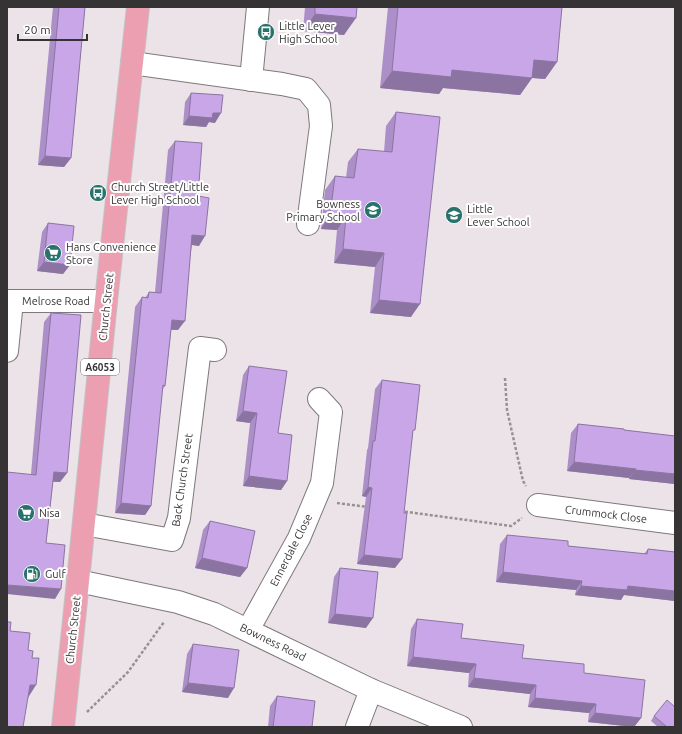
<svg xmlns="http://www.w3.org/2000/svg" width="682" height="734" font-family="Ubuntu,sans-serif">
	<rect width="100%" height="100%" fill="#ebe3e8"/>
	<g fill="none" stroke-linecap="round" stroke-linejoin="round">
		<defs>
			<g id="minor">
				<polyline points="132,63 282,84 306,89 319,105 321,126 308,224"/>
				<polyline points="251,80 258,7"/>
				<polyline points="7,301 106,301"/>
				<polyline points="7,351 12,301"/>
				<polyline points="538,505 675,523"/>
				<polyline points="84,524 172,540 179,518 200,348 215,350"/>
				<polyline points="78,581 178,602 214,614 371,690 461,727"/>
				<polyline points="248,630 299,538 322,483 331,412 319,399"/>
				<polyline points="357,727 371,690"/>
			</g>
			<polyline id="major" points="63,727 78,581 106,301 138,7"/>
		</defs>
		<!-- minor casing -->
		<use href="#minor" stroke="#7e787c" stroke-width="24"/>
		<!-- major casing -->
		<use href="#major" stroke="#c3c2c2" stroke-width="24"/>
		<!-- path -->
		<g stroke="#969194" stroke-width="2.5" stroke-dasharray="3 2" stroke-linecap="butt">
			<polyline points="505,378 507,410 523,481 526,486"/>
			<polyline points="337,503 368,507"/>
			<polyline points="400,511 511,526 522,518"/>
			<polyline points="87,712 128,672 164,622"/>
		</g>
		<!-- minor -->
		<use href="#minor" stroke="#fff" stroke-width="22"/>
		<!-- major -->
		<use href="#major" stroke="#eb9fb1" stroke-width="22"/>
	</g>
	<!-- wall -->
	<g fill="#ac8fc8">
		<polygon points="53,7 85,7 71,158 64,167 38,165"/>
		<polygon points="305,7 357,7 344,35 303,31"/>
		<polygon points="388,7 562,7 557,62 545,79 532,78 520,95 443,88 439,94 380,88"/>
		<polygon points="191,93 215,123 209,122 206,127 183,125 185,102"/>
		<polygon points="396,112 411,317 370,313 375,267 334,263 337,230 321,229 325,190 335,176 346,178 348,162 358,149 384,152 386,126"/>
		<polygon points="175,141 198,196 199,246 192,245 178,330 171,330 165,386 162,390 151,506 145,515 115,513 135,307 142,297 145,298 149,292 155,292 168,150"/>
		<polygon points="48,223 70,265 63,274 37,271 42,232"/>
		<polygon points="51,313 67,473 60,482 53,482 46,543 55,599 31,474 44,322"/>
		<polygon points="249,366 278,433 287,481 281,490 243,486 250,423 236,421 243,375"/>
		<polygon points="382,380 413,433 395,568 357,564 366,497 362,496 367,450 368,448 375,389"/>
		<polygon points="578,424 624,430 675,436 675,484 629,479 629,478 567,471 571,433"/>
		<polygon points="210,521 247,568 240,577 195,568 203,530"/>
		<polygon points="507,535 568,546 644,554 648,549 675,552 675,601 624,595 621,600 575,595 576,590 496,582 500,544"/>
		<polygon points="340,568 366,628 328,623 334,577"/>
		<polygon points="417,619 461,638 522,658 584,673 641,718 634,727 588,722 589,713 528,707 530,694 468,687 469,673 407,666 411,629"/>
		<polygon points="193,644 228,698 182,692 187,654"/>
		<polygon points="277,696 312,727 268,727 270,706"/>
		<polygon points="654,716 675,727 658,727 651,721"/>
	</g>
	<!-- shaded-wall -->
	<g fill="#8c74a2">
		<polygon points="315,14 356,18 344,35 303,31"/>
		<polygon points="534,60 557,62 545,79 522,77"/>
		<polygon points="452,70 532,78 520,95 443,88 439,94 380,88 392,71"/>
		<polygon points="213,113 221,113 215,123 209,122 206,127 183,125 189,116"/>
		<polygon points="45,156 71,158 64,167 38,165"/>
		<polygon points="330,215 346,217 337,230 321,229"/>
		<polygon points="192,235 205,236 199,246 186,244"/>
		<polygon points="343,249 384,253 375,267 334,263"/>
		<polygon points="44,262 70,265 63,274 37,271"/>
		<polygon points="379,300 420,304 411,317 370,313"/>
		<polygon points="172,320 185,321 178,330 165,329"/>
		<polygon points="243,411 257,413 250,423 236,421"/>
		<polygon points="574,462 636,469 629,478 567,471"/>
		<polygon points="635,470 675,474 675,484 629,479"/>
		<polygon points="54,472 67,473 60,482 48,481"/>
		<polygon points="249,476 287,481 281,490 243,486"/>
		<polygon points="368,487 372,488 366,497 362,496"/>
		<polygon points="121,503 151,506 145,515 115,513"/>
		<polygon points="364,555 402,559 395,568 357,564"/>
		<polygon points="202,558 247,568 240,577 195,568"/>
		<polygon points="503,572 582,581 576,590 496,582"/>
		<polygon points="7,585 61,589 55,599 7,594"/>
		<polygon points="581,586 628,586 675,591 675,601 624,595 621,600 575,595"/>
		<polygon points="335,614 373,618 366,628 328,623"/>
		<polygon points="413,657 476,664 469,673 407,666"/>
		<polygon points="474,678 536,685 530,694 468,687"/>
		<polygon points="188,683 234,688 228,698 182,692"/>
		<polygon points="30,685 36,685 26,701"/>
		<polygon points="535,698 596,704 589,713 528,707"/>
		<polygon points="595,713 641,718 634,727 588,722"/>
	</g>
	<!-- building -->
	<g fill="#c8a6e8" stroke="#8c74a2">
		<polygon points="59,7 85,7 71,158 45,156"/>
		<polygon points="315,7 357,7 356,18 315,14"/>
		<polygon points="398,7 562,7 557,62 534,60 532,78 452,70 451,77 392,71"/>
		<polygon points="191,93 223,95 221,113 213,113 212,118 189,116"/>
		<polygon points="396,112 440,117 420,304 379,300 384,253 343,249 346,217 330,215 335,176 354,178 358,149 392,152"/>
		<polygon points="175,141 202,143 198,196 209,198 205,236 192,235 185,321 172,320 165,386 163,385 151,506 121,503 142,297 148,298 149,292 161,293"/>
		<polygon points="48,223 74,226 70,265 44,262"/>
		<polygon points="51,313 81,315 67,473 54,472 46,543 65,545 61,589 7,585 7,472 36,475"/>
		<polygon points="249,366 287,371 278,433 292,435 287,481 249,476 257,413 243,411"/>
		<polygon points="382,380 420,385 415,430 413,430 404,513 407,513 402,559 364,555 372,488 368,487 373,441 375,441"/>
		<polygon points="578,424 624,429 624,430 675,436 675,474 635,470 636,469 574,462"/>
		<polygon points="210,521 255,531 247,568 202,558"/>
		<polygon points="507,535 568,541 568,546 647,554 648,549 675,552 675,591 628,586 627,590 581,586 582,581 503,572"/>
		<polygon points="340,568 378,572 373,618 335,614"/>
		<polygon points="417,619 463,624 461,638 524,645 522,658 584,664 584,673 645,680 641,718 595,713 596,704 535,698 536,685 474,678 476,664 413,657"/>
		<polygon points="7,622 11,622 10,631 30,633 28,650 33,651 32,658 39,658 36,685 30,685 23,727 7,727"/>
		<polygon points="193,644 239,650 234,688 188,683"/>
		<polygon points="277,696 315,701 312,727 273,727"/>
		<polygon points="667,700 675,707 675,727 667,727 654,716"/>
	</g>
	<!-- icons -->
	<defs>
		<symbol id="bus-disc" viewBox="-11 -11 22 22"><circle r="9.5" fill="#29726b" stroke="#fff"/><path d="M-5-6H5V4H4V6H2V4H-2V6H-4V4H-5ZM-3.5-4V0h7V-4ZM-3.5 1.2v1.5H-2V1.2ZM2 1.2v1.5H3.5V1.2Z" fill="#fff"/></symbol>
		<symbol id="school-disc" viewBox="-11 -11 22 22"><circle r="9.5" fill="#29726b" stroke="#fff"/><path d="M0-5L7-2L0 1L-7-2ZM-4 1L0 2.5L4 1V4Q0 6-4 4Z" fill="#fff"/></symbol>
		<symbol id="supermarket-disc" viewBox="-11 -11 22 22"><circle r="9.5" fill="#29726b" stroke="#fff"/><path d="M-6-5.5h2.5l.6 2H6L4.5 2H-2.5L-4.4-4H-6ZM-1.5 3.2a1.3 1.3 0 1 0 .1 0ZM3 3.2a1.3 1.3 0 1 0 .1 0Z" fill="#fff"/></symbol>
		<symbol id="fuel-disc" viewBox="-11 -11 22 22"><circle r="9.5" fill="#29726b" stroke="#fff"/><path d="M-5.5-6h7V0h2V4h1.3V-2.5L3-4.5l.8-.8L6-3V5H2.5V1h-1V6h-7ZM-4.2-4.7v3.2H.2V-4.7Z" fill="#fff"/></symbol>
	</defs>
	<g fill-rule="evenodd">
		<use href="#bus-disc" x="256" y="22" width="20" height="20"/>
		<use href="#bus-disc" x="88" y="183" width="20" height="20"/>
		<use href="#school-disc" x="363" y="200" width="20" height="20"/>
		<use href="#school-disc" x="444" y="205" width="20" height="20"/>
		<use href="#supermarket-disc" x="43" y="243" width="20" height="20"/>
		<use href="#supermarket-disc" x="16" y="503" width="20" height="20"/>
		<use href="#fuel-disc" x="22" y="564" width="20" height="20"/>
	</g>
	<g text-anchor="middle" dominant-baseline="central" stroke-width="4" stroke-linejoin="round" paint-order="stroke">
		<!-- shield labels -->
		<rect fill="#fff" stroke="#727072" stroke-width="1" x="81" y="359" width="38" height="16" rx="3"/>
		<g font-size="10" font-weight="bold" fill="#363335">
			<text x="100" y="367">A6053</text>
		</g>
		<!-- poi labels -->
		<g font-size="11" fill="#363335" stroke="#fff" text-anchor="start">
			<text x="279" y="26">Little Lever<tspan x="279" dy="13">High School</tspan></text>
			<text x="111" y="187">Church Street/Little<tspan x="111" dy="13">Lever High School</tspan></text>
			<text x="360" y="204" text-anchor="end">Bowness<tspan x="360" dy="13">Primary School</tspan></text>
			<text x="467" y="209">Little<tspan x="467" dy="13">Lever School</tspan></text>
			<text x="66" y="247">Hans Convenience<tspan x="66" dy="13">Store</tspan></text>
			<text x="39" y="513">Nisa</text>
			<text x="45" y="574">Gulf</text>
		</g>
		<!-- street labels -->
		<g font-size="11" fill="#363335" stroke="#fff">
			<text x="56" y="301">Melrose Road</text>
			<text transform="translate(106 307) rotate(-84)">Church Street</text>
			<text transform="translate(182 480) rotate(-82)">Back Church Street</text>
			<text transform="translate(606 514) rotate(7)">Crummock Close</text>
			<text transform="translate(291 550) rotate(-63)">Ennerdale Close</text>
			<text transform="translate(73 630) rotate(-84)">Church Street</text>
			<text transform="translate(273 642) rotate(26)">Bowness Road</text>
		</g>
	</g>
	<!-- border -->
	<rect width="682" height="734" fill="none" stroke="#363335" stroke-width="16"/>
	<!-- scale -->
	<path d="M18 34v6h69v-6" fill="none" stroke="#363335" stroke-width="2"/>
	<text x="24" y="34" font-size="12" fill="#363335" stroke="#ffffff" stroke-width="3" paint-order="stroke">20 m</text>
</svg>
